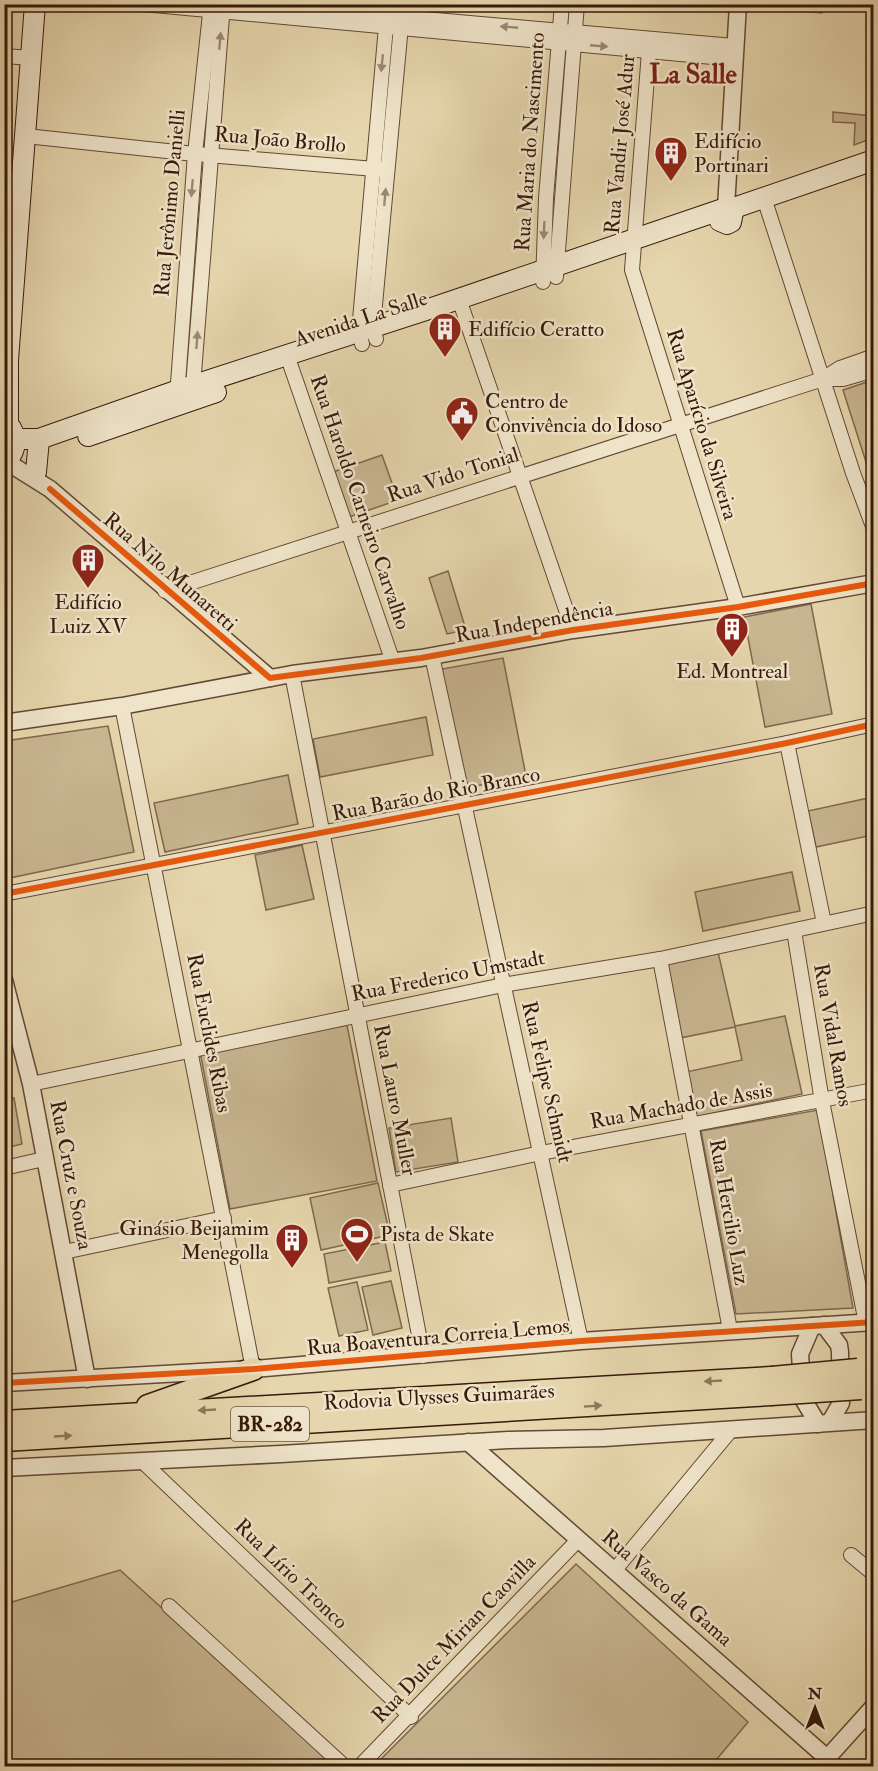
<svg xmlns="http://www.w3.org/2000/svg" width="878" height="1771" font-family="'IM FELL Double Pica',serif">
	<rect width="100%" height="100%" fill="#e6d6ad"/>
	<filter id="stains"><feTurbulence type="fractalNoise" baseFrequency=".00333" numOctaves="4"/><feColorMatrix values="0 0 0 0 .2 0 0 0 0 .09 0 0 0 0 .02 0 0 0 .5 -.17"/></filter>
	<radialGradient id="worn" r=".72"><stop offset=".6" stop-color="#630" stop-opacity="0"/><stop offset="1" stop-color="#630" stop-opacity=".3"/></radialGradient>
	<!-- green -->
	<g fill="#c8b691" stroke="#80684e" stroke-width="1.5">
		<polygon points="761,5 761,4 823,5 822,13 761,7"/>
		<polygon points="833,112 873,116 873,138 854,145 855,123 833,122"/>
		<polygon points="873,380 874,380 873,484 843,390"/>
		<polygon points="382,455 398,500 349,517 333,472"/>
		<polygon points="448,571 466,630 447,634 429,578"/>
		<polygon points="811,604 832,714 765,727 744,617"/>
		<polygon points="503,658 526,776 465,788 442,669"/>
		<polygon points="426,717 433,755 320,777 313,739"/>
		<polygon points="108,726 134,852 5,879 5,741"/>
		<polygon points="288,775 298,824 165,852 154,803"/>
		<polygon points="873,797 873,835 816,847 808,811"/>
		<polygon points="302,845 314,899 266,910 255,855"/>
		<polygon points="792,872 800,911 703,931 695,892"/>
		<polygon points="718,952 735,1026 785,1016 802,1094 695,1117 686,1072 742,1060 735,1027 680,1038 663,964"/>
		<polygon points="347,1025 377,1181 230,1209 200,1052"/>
		<polygon points="14,1098 22,1144 5,1148 5,1100"/>
		<polygon points="818,1110 853,1308 736,1314 701,1131"/>
		<polygon points="451,1118 458,1162 396,1172 389,1128"/>
		<polygon points="378,1183 390,1235 321,1250 310,1198"/>
		<polygon points="385,1242 391,1271 329,1283 324,1254"/>
		<polygon points="391,1281 402,1328 373,1335 362,1287"/>
		<polygon points="357,1282 368,1330 339,1336 328,1288"/>
		<polygon points="576,1564 748,1722 711,1766 374,1766"/>
		<polygon points="120,1570 336,1766 5,1766 5,1604"/>
	</g>
	<g fill="none" stroke-linecap="round" stroke-linejoin="round">
		<defs>
			<g id="minor">
				<polyline points="143,4 734,59"/>
				<polyline points="253,4 734,46"/>
				<polyline points="650,39 632,270 738,607"/>
				<polyline points="4,56 32,58"/>
				<polyline points="26,136 195,154 387,170"/>
				<polyline points="764,198 853,473 874,529"/>
				<polyline points="556,277 577,4"/>
				<polyline points="543,282 546,198 562,4"/>
				<polyline points="459,299 573,630"/>
				<polyline points="376,339 373,326 403,4"/>
				<polyline points="362,344 359,331 388,4"/>
				<polyline points="287,355 393,662"/>
				<polyline points="823,379 843,379 874,370"/>
				<polyline points="195,393 193,386 223,4"/>
				<polyline points="177,397 195,154 211,4"/>
				<polyline points="165,591 823,379 840,368 874,356"/>
				<polyline points="432,656 581,1341"/>
				<polyline points="292,674 423,1356"/>
				<polyline points="122,706 253,1369"/>
				<polyline points="787,743 824,923"/>
				<polyline points="4,894 787,743 874,724"/>
				<polyline points="794,931 822,1101 866,1323"/>
				<polyline points="660,959 730,1330"/>
				<polyline points="31,1084 503,985 660,959 874,913"/>
				<polyline points="4,1168 44,1159"/>
				<polyline points="390,1185 541,1153 874,1090"/>
				<polyline points="64,1252 224,1218"/>
				<polyline points="142,1461 411,1717"/>
				<polyline points="851,1555 874,1574"/>
				<polyline points="614,1571 731,1430"/>
				<polyline points="169,1606 344,1766"/>
				<polyline points="827,1758 836,1766"/>
				<polyline points="360,1766 578,1540"/>
			</g>
			<g id="tertiary">
				<polyline points="726,208 738,4"/>
				<polyline points="7,462 50,489 270,678"/>
				<polyline points="4,723 122,706 292,674 421,658 573,630 738,607 874,583"/>
				<polyline points="4,980 31,1084 87,1379"/>
				<polyline points="824,1325 839,1345 840,1352 841,1403 830,1422"/>
				<polyline points="812,1326 800,1354 803,1399 818,1424"/>
				<polyline points="4,1383 253,1369 581,1341 874,1322"/>
				<polyline points="468,1442 827,1758"/>
				<polyline points="4,1468 281,1454 508,1440 604,1438 874,1420"/>
				<polyline points="820,1766 874,1706"/>
			</g>
			<g id="secondary">
				<polyline points="731,209 874,160"/>
				<polyline points="8,425 8,360 35,4"/>
				<polyline points="88,436 216,392"/>
				<polyline points="15,439 39,439 176,391 432,308 723,209 728,208 733,212 731,222 727,224 720,221 721,211"/>
				<path d="M4,463C15,454 18,441 11,428"/>
				<polyline points="36,472 39,439"/>
			</g>
			<g id="trunk">
				<polyline points="148,1406 253,1369"/>
				<polyline points="4,1422 772,1378"/>
				<polyline points="4,1440 771,1394"/>
			</g>
		</defs>
		<!-- minor casing -->
		<use href="#minor" stroke="#634833" stroke-width="16"/>
		<!-- tertiary casing -->
		<use href="#tertiary" stroke="#634833" stroke-width="19"/>
		<!-- secondary casing -->
		<use href="#secondary" stroke="#37190a" stroke-width="22"/>
		<!-- trunk casing -->
		<use href="#trunk" stroke="#37190a" stroke-width="25"/>
		<!-- minor -->
		<use href="#minor" stroke="#efe4ca" stroke-width="14"/>
		<!-- tertiary -->
		<use href="#tertiary" stroke="#efe4ca" stroke-width="16"/>
		<!-- secondary -->
		<use href="#secondary" stroke="#efe4ca" stroke-width="20"/>
		<!-- trunk -->
		<use href="#trunk" stroke="#e6d6ad" stroke-width="22"/>
		<defs>
			<g id="trunk-bridge">
				<polyline points="772,1378 858,1370"/>
				<polyline points="771,1394 861,1388"/>
			</g>
		</defs>
		<!-- trunk-bridge casing -->
		<use href="#trunk-bridge" stroke="#37190a" stroke-width="25" stroke-linecap="butt"/>
		<!-- trunk-bridge -->
		<use href="#trunk-bridge" stroke="#e6d6ad" stroke-width="22"/>
		<defs>
			<g id="cycleway">
				<polyline points="50,489 270,678 421,658 573,630 738,607 874,583"/>
				<polyline points="4,894 787,743 874,724"/>
				<polyline points="4,1383 253,1369 581,1341 874,1322"/>
			</g>
		</defs>
		<!-- cycleway casing -->
		<use href="#cycleway" stroke="#efe4ca" stroke-width="10"/>
		<!-- cycleway -->
		<use href="#cycleway" stroke="#e8590c" stroke-width="6"/>
	</g>
	<!-- one-way arrows -->
	<defs><path id="oneway-solid" d="M-6-.8H1V-3.2L6.5 0L1 3.2V.8H-6Z" transform="scale(1.5)"/></defs>
	<g fill="#9c8974">
		<use href="#oneway-solid" transform="translate(509 27) rotate(-175)"/>
		<use href="#oneway-solid" transform="translate(220 41) rotate(-85)"/>
		<use href="#oneway-solid" transform="translate(599 46) rotate(5)"/>
		<use href="#oneway-solid" transform="translate(382 63) rotate(96)"/>
		<use href="#oneway-solid" transform="translate(192 188) rotate(95)"/>
		<use href="#oneway-solid" transform="translate(385 197) rotate(-85)"/>
		<use href="#oneway-solid" transform="translate(544 230) rotate(93)"/>
		<use href="#oneway-solid" transform="translate(197 340) rotate(-86)"/>
	</g>
	<g fill="#8e785c">
		<use href="#oneway-solid" transform="translate(713 1381) rotate(177)"/>
		<use href="#oneway-solid" transform="translate(593 1406) rotate(-4)"/>
		<use href="#oneway-solid" transform="translate(207 1410) rotate(177)"/>
		<use href="#oneway-solid" transform="translate(63 1436) rotate(-3)"/>
	</g>
	<!-- icons -->
	<defs>
		<symbol id="building-pin" viewBox="-11 -11 22 30"><path d="M0 17L-7.5 6A9.5 9.5 0 1 1 7.5 6Z" fill="#8f2418" stroke="#efe4ca"/><path d="M-4-6H4V6H1V3H-1V6H-4ZM-2.5-4.3h1.7v1.8h-1.7ZM.8-4.3h1.7v1.8H.8ZM-2.5-1h1.7V.8h-1.7ZM.8-1h1.7V.8H.8Z" fill="#fff"/></symbol>
		<symbol id="civic-pin" viewBox="-11 -11 22 30"><path d="M0 17L-7.5 6A9.5 9.5 0 1 1 7.5 6Z" fill="#8f2418" stroke="#efe4ca"/><path d="M-.6-6.5H3V-4.5H.6V-3L4-1V1h2V6H-6V1h2V-1L-.6-3ZM-1.2 2.5V6h2.4V2.5Z" fill="#fff"/></symbol>
		<symbol id="stadium-pin" viewBox="-11 -11 22 30"><path d="M0 17L-7.5 6A9.5 9.5 0 1 1 7.5 6Z" fill="#8f2418" stroke="#efe4ca"/><path d="M0-5a6.5 5 0 1 0 0 10a6.5 5 0 1 0 0-10ZM-3.5-1.8h7v3.6h-7Z" fill="#fff"/></symbol>
	</defs>
	<g fill-rule="evenodd">
		<use href="#building-pin" x="652" y="134" width="38" height="52"/>
		<use href="#building-pin" x="426" y="310" width="38" height="52"/>
		<use href="#civic-pin" x="443" y="394" width="38" height="52"/>
		<use href="#building-pin" x="69" y="541" width="38" height="52"/>
		<use href="#building-pin" x="713" y="610" width="38" height="52"/>
		<use href="#stadium-pin" x="338" y="1215" width="38" height="52"/>
		<use href="#building-pin" x="273" y="1221" width="38" height="52"/>
	</g>
	<g text-anchor="middle" dominant-baseline="central" stroke-width="5" stroke-linejoin="round" paint-order="stroke">
		<!-- shield labels -->
		<rect fill="#efe4ca" stroke="#6e5644" stroke-width="1.5" x="231" y="1407" width="78" height="34" rx="4.5"/>
		<g font-size="20" font-weight="bold" fill="#37190a">
			<text x="270" y="1424">BR-282</text>
		</g>
		<!-- street labels -->
		<g font-size="21" fill="#37190a" stroke="#efe4ca">
			<text transform="translate(280 140) rotate(5)">Rua João Brollo</text>
			<text transform="translate(530 142) rotate(-86)">Rua Maria do Nascimento</text>
			<text transform="translate(620 144) rotate(-85)">Rua Vandir José Adur</text>
			<text transform="translate(170 203) rotate(-85)">Rua Jerônimo Danielli</text>
			<text transform="translate(361 319) rotate(-18)">Avenida La Salle</text>
			<text transform="translate(702 424) rotate(73)">Rua Aparício da Silveira</text>
			<text transform="translate(453 475) rotate(-18)">Rua Vido Tonial</text>
			<text transform="translate(360 502) rotate(71)">Rua Haroldo Carneiro Carvalho</text>
			<text transform="translate(170 572) rotate(41)">Rua Nilo Munaretti</text>
			<text transform="translate(534 622) rotate(-10)">Rua Independência</text>
			<text transform="translate(436 794) rotate(-11)">Rua Barão do Rio Branco</text>
			<text transform="translate(448 976) rotate(-11)">Rua Frederico Umstadt</text>
			<text transform="translate(209 1033) rotate(79)">Rua Euclides Ribas</text>
			<text transform="translate(833 1035) rotate(80)">Rua Vidal Ramos</text>
			<text transform="translate(547 1082) rotate(77)">Rua Felipe Schmidt</text>
			<text transform="translate(395 1100) rotate(79)">Rua Lauro Muller</text>
			<text transform="translate(681 1106) rotate(-10)">Rua Machado de Assis</text>
			<text transform="translate(71 1175) rotate(79)">Rua Cruz e Souza</text>
			<text transform="translate(729 1212) rotate(80)">Rua Hercilio Luz</text>
			<text transform="translate(438 1337) rotate(-5)">Rua Boaventura Correia Lemos</text>
			<text transform="translate(439 1397) rotate(-3)">Rodovia Ulysses Guimarães</text>
			<text transform="translate(291 1574) rotate(44)">Rua Lírio Tronco</text>
			<text transform="translate(667 1588) rotate(41)">Rua Vasco da Gama</text>
			<text transform="translate(454 1639) rotate(-46)">Rua Dulce Mirian Caovilla</text>
		</g>
		<!-- poi labels -->
		<g font-size="21" fill="#37190a" stroke="#efe4ca" text-anchor="start">
			<text x="694" y="141">Edifício<tspan x="694" dy="24">Portinari</tspan></text>
			<text x="468" y="329">Edifício Ceratto</text>
			<text x="485" y="401">Centro de<tspan x="485" dy="24">Convivência do Idoso</tspan></text>
			<text x="88" y="602" text-anchor="middle">Edifício<tspan x="88" dy="24">Luiz XV</tspan></text>
			<text x="732" y="671" text-anchor="middle">Ed. Montreal</text>
			<text x="269" y="1228" text-anchor="end">Ginásio Beijamim<tspan x="269" dy="24">Menegolla</tspan></text>
			<text x="380" y="1234">Pista de Skate</text>
		</g>
		<!-- district labels -->
		<g font-size="27" font-weight="bold" fill="#7a1f14" stroke="#efe4ca">
			<text x="693" y="74">La Salle</text>
		</g>
	</g>
	<!-- margin -->
	<rect width="878" height="1771" fill="none" stroke="#e6d6ad" stroke-width="24"/>
	<rect x="6" y="6" width="866" height="1759" fill="none" stroke="#37190a" stroke-width="3"/>
	<rect x="12" y="12" width="854" height="1747" fill="none" stroke="#37190a" stroke-width="1.5"/>
	<!-- north arrow -->
	<g transform="translate(815 1708)" stroke="#efe4ca" stroke-width="4.5" paint-order="stroke">
	<path d="M0-4.5L10 22L0 15L-10 22Z" fill="#37190a"/>
	<text y="-9" font-size="16" font-weight="bold" text-anchor="middle" fill="#37190a">N</text>
	</g>
	<rect width="100%" height="100%" filter="url(#stains)"/>
	<rect width="100%" height="100%" fill="url(#worn)"/>
</svg>
